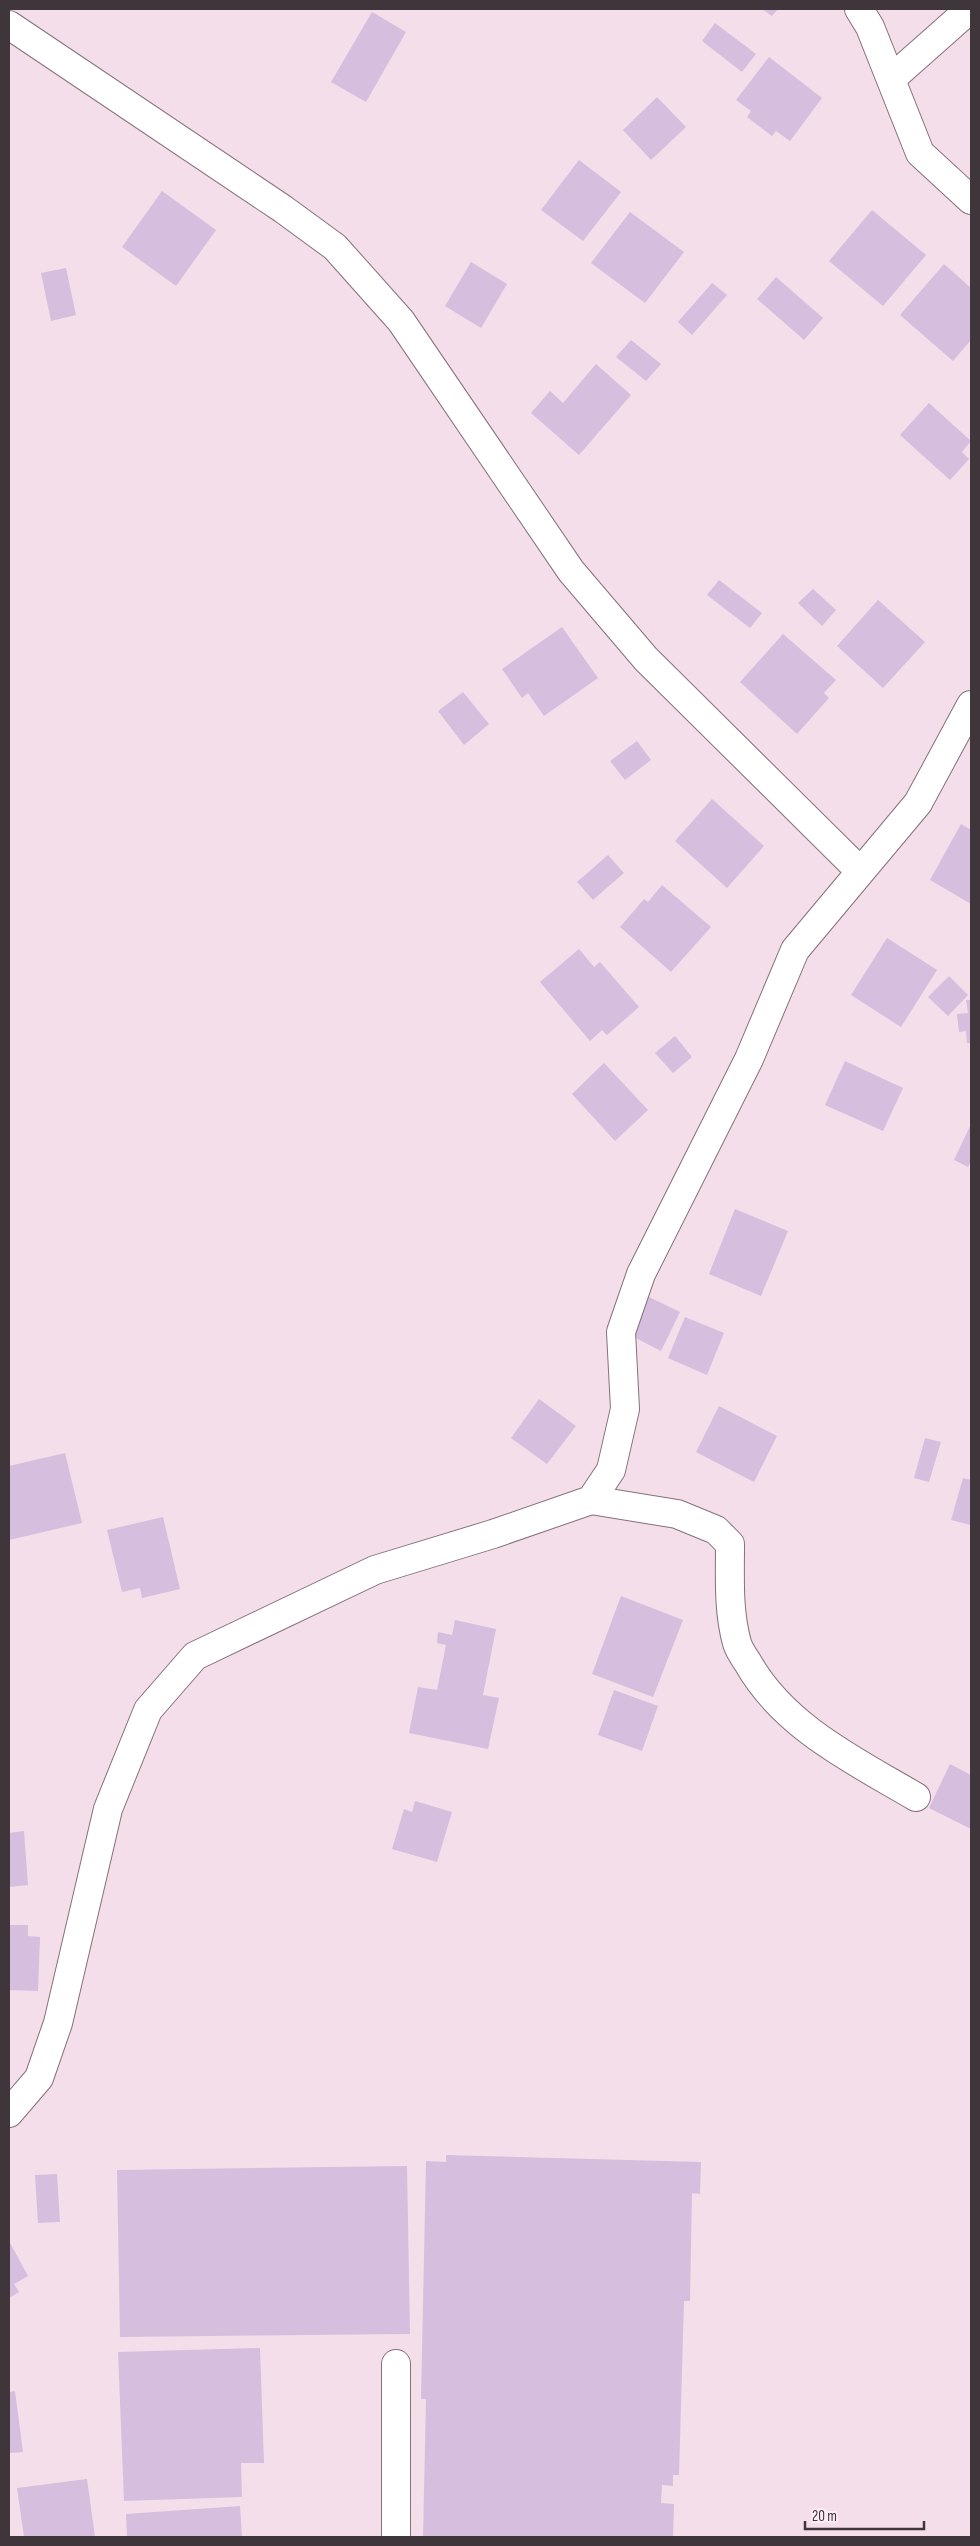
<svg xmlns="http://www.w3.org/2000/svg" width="980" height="2546" font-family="'Sofia Sans Condensed',sans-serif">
	<rect width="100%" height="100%" fill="#f4deea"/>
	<!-- building -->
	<g fill="#d6bedf">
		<polygon points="762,9 778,9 772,16"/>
		<polygon points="372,12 406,32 366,102 331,82"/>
		<polygon points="715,23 756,54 742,72 702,41"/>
		<polygon points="769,57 822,98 790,141 776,131 772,136 747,117 751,111 736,100"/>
		<polygon points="657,97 686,127 651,160 623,130"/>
		<polygon points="579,160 621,192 583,241 541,210"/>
		<polygon points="162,191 216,230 176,286 122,247"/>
		<polygon points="872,210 926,255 883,306 829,261"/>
		<polygon points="630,212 684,252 645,303 591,263"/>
		<polygon points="471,262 507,284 481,328 445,306"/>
		<polygon points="944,264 971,288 971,340 953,361 900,315"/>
		<polygon points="66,268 76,315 51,321 41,273"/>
		<polygon points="776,277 823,318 804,340 757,299"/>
		<polygon points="712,283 727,295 692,335 678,322"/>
		<polygon points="631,340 661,364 646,381 616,357"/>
		<polygon points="596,364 631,395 579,455 531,413 550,391 563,403"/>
		<polygon points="929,403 971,441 962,452 969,459 950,480 900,435"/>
		<polygon points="719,580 762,613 750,628 707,595"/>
		<polygon points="813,589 836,610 822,626 798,603"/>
		<polygon points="878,600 925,642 883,688 837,646"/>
		<polygon points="562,627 598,678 544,716 528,693 522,698 502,669"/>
		<polygon points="783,634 836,680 824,693 829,698 797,734 740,682"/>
		<polygon points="463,692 489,724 464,745 438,711"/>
		<polygon points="637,741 651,760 625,780 610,761"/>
		<polygon points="712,799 764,846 727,888 675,841"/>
		<polygon points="961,824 971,830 971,904 930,880"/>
		<polygon points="608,855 624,873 593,900 577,882"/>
		<polygon points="662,885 711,927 671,972 620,927 644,899 648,902"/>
		<polygon points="887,938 937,970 901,1027 851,995"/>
		<polygon points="579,949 594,967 600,962 639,1007 607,1035 602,1030 590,1041 540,982"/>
		<polygon points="949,976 968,995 948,1016 928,997"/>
		<polygon points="966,1000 971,1000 971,1043 967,1043 966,1031 959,1032 957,1014 968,1013"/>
		<polygon points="675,1036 692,1057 673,1073 655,1053"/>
		<polygon points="845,1061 903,1088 883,1131 825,1105"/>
		<polygon points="604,1063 648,1110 615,1141 572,1094"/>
		<polygon points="971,1124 971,1161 968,1167 954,1160"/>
		<polygon points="735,1209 788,1231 761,1296 709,1274"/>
		<polygon points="647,1296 680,1312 661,1351 628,1334"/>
		<polygon points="685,1317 724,1333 707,1375 668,1358"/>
		<polygon points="539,1399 576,1426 547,1464 511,1438"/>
		<polygon points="719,1406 777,1436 754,1482 696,1452"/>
		<polygon points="925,1438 941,1442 929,1482 914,1478"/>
		<polygon points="65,1453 82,1523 9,1540 9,1466"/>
		<polygon points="963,1478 971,1480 971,1525 951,1520"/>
		<polygon points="163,1517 180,1589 142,1598 140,1588 122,1592 107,1530"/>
		<polygon points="621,1596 683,1620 653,1697 592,1674"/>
		<polygon points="455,1620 496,1629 483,1695 499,1698 488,1749 409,1733 418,1687 437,1690 446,1645 437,1643 438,1632 452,1635"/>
		<polygon points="614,1690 658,1706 642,1751 598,1735"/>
		<polygon points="950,1764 971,1775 971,1829 929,1808"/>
		<polygon points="415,1801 452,1812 437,1862 392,1849 404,1809 412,1812"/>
		<polygon points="24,1831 28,1885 9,1887 9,1833"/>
		<polygon points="9,1925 28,1925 28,1936 40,1937 38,1991 9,1990"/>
		<polygon points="446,2155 701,2162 700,2194 692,2193 690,2301 684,2301 679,2475 673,2475 673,2486 662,2485 661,2503 674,2504 673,2537 423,2537 426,2399 421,2399 426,2161 446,2162"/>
		<polygon points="407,2166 410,2334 120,2337 117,2170"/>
		<polygon points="57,2174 60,2222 38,2223 35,2175"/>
		<polygon points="9,2241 28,2276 14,2284 19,2292 9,2298"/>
		<polygon points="260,2348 264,2463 241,2463 242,2497 124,2501 118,2352"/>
		<polygon points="15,2391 23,2452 9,2453 9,2392"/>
		<polygon points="87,2479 95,2537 24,2537 17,2488"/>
		<polygon points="240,2506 242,2537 127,2537 126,2514"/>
	</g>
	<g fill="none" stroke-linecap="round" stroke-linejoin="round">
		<defs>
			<g id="street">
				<polyline points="859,9 870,27 920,153 971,200"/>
				<polyline points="9,25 283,209 335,247 401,321 571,571 646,659 860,871"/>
				<polyline points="891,79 970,9"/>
				<path d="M591,1500L677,1514L716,1530L730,1544C730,1577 728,1611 737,1643C739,1650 744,1657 748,1663C784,1727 855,1761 916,1797"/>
				<polyline points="396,2364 396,2537"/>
			</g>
			<polyline id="secondary" points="9,2113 39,2078 58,2023 108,1809 148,1710 195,1656 375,1570 493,1534 591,1500 611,1470 625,1409 621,1332 641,1274 749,1059 795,950 918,803 971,705"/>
		</defs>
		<!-- street casing -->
		<use href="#street" stroke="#84717c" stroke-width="30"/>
		<!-- secondary casing -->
		<use href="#secondary" stroke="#84717c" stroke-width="30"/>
		<!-- street -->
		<use href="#street" stroke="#fff" stroke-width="28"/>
		<!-- secondary -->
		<use href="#secondary" stroke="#fff" stroke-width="28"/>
	</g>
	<!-- border -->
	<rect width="980" height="2546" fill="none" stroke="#3f363b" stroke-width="20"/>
	<!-- scale -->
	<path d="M805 2521v8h119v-8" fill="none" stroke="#3f363b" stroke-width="2.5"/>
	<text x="812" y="2521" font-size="15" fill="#3f363b" stroke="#feedf6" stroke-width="4" paint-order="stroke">20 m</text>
</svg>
